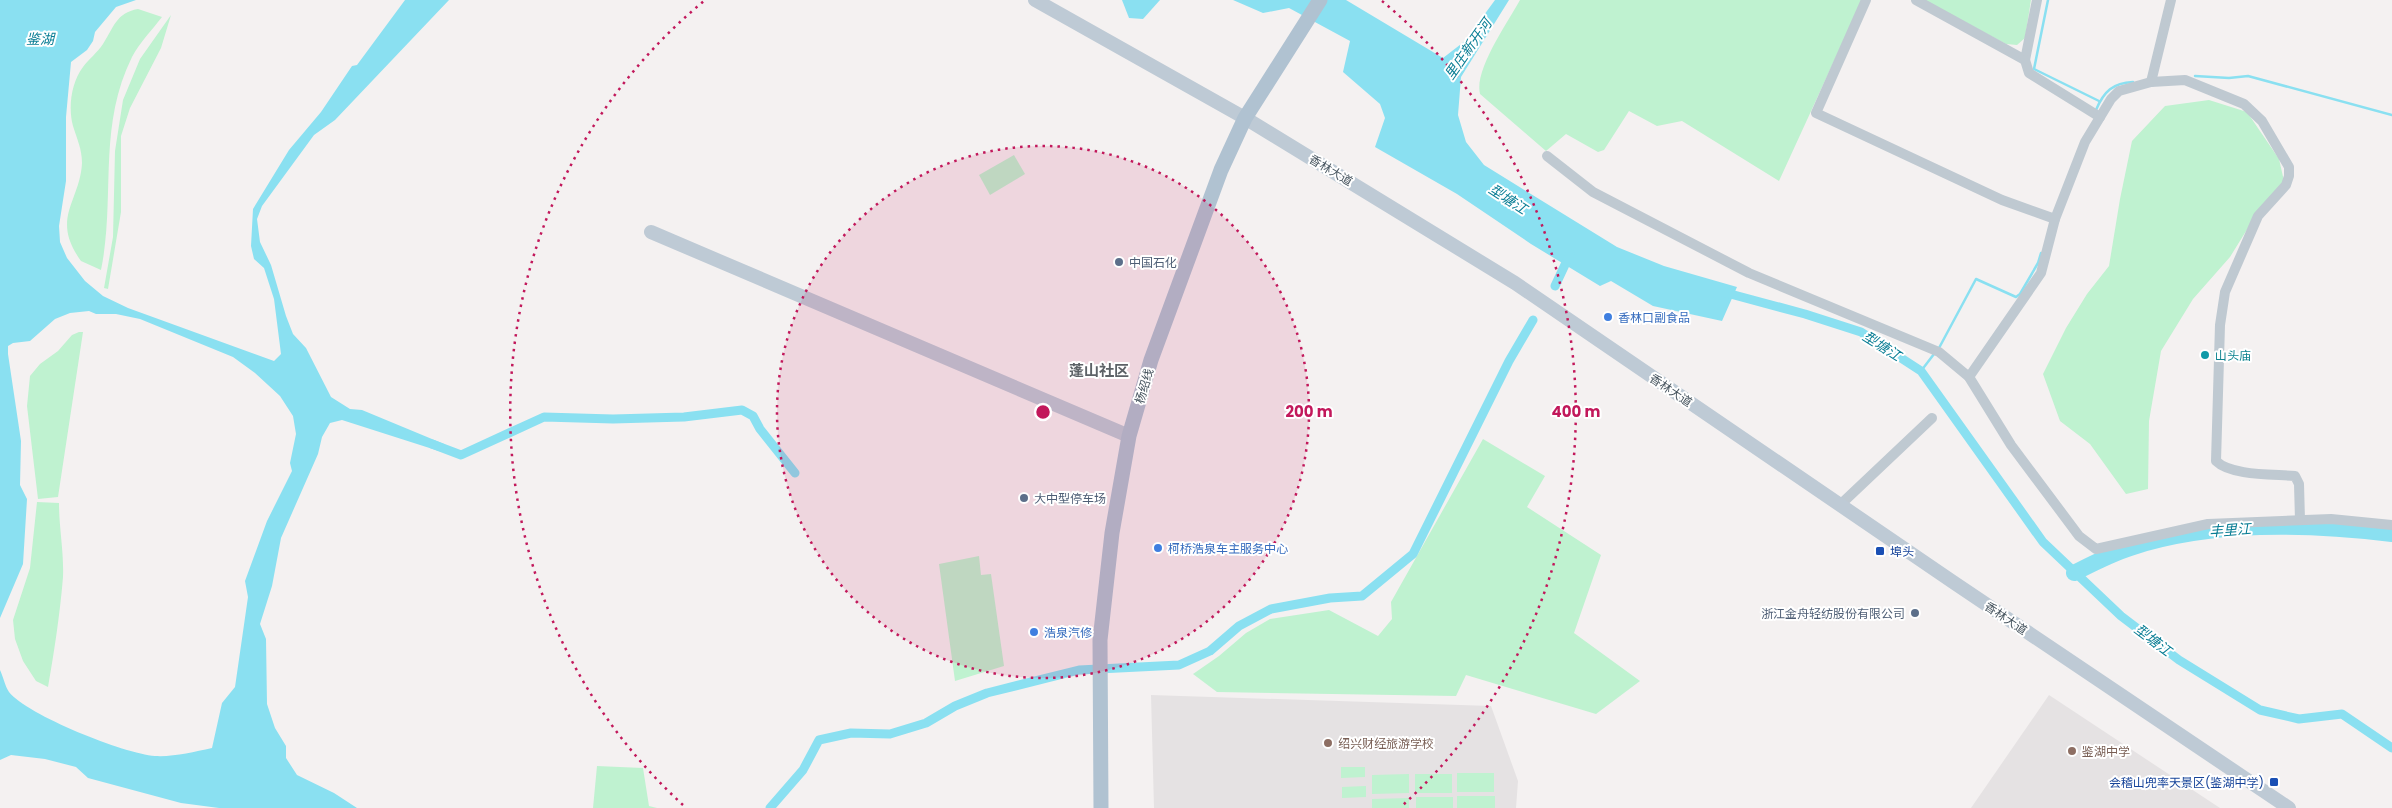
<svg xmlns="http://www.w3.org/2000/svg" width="2392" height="808" font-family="Poppins,'Noto Sans SC',sans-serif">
	<rect width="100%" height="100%" fill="#f4f1f1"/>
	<!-- education -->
	<g fill="#e5e2e3">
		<polygon points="1151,695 1491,706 1518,781 1516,808 1154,808"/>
		<polygon points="2049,695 2220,808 1971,808"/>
	</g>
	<!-- green -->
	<g fill="#bff2d0">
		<path d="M1520,0H1862L1779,181L1682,121L1657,126L1629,111L1604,150L1598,152L1566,134L1546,151L1480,94C1474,70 1508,22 1520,0Z"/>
		<polygon points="1924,0 2031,0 2025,38 2017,45 2006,44"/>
		<path d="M138,9L162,17C152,30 140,42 132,57C97,128 116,197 101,270L81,261C50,218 80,202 82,163C82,149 77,139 73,126C68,108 71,83 83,67C89,59 97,53 103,44C114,27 116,13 138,9Z"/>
		<polygon points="171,15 161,48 130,108 121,136 121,212 108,289 104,288 113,237 115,151 123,100 140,59"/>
		<polygon points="2209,100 2247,112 2279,159 2284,181 2256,215 2230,257 2193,299 2161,351 2149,421 2148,489 2126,494 2090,444 2060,421 2043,374 2066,328 2087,294 2109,266 2120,199 2132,141 2165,106"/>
		<polygon points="1014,155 1025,174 990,195 979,175"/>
		<polygon points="79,332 83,332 58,497 38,499 27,406 30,376 40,364 58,351 72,335"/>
		<polygon points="1483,439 1545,476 1527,507 1601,555 1574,633 1640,681 1596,714 1466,675 1456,696 1217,692 1193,674 1219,656 1246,633 1270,619 1329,610 1378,636 1392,619 1391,602"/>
		<path d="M37,502L59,503C59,528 64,552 63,577C60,614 54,653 48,687L36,681L23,661L15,639L13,620L30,568Z"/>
		<polygon points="979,556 981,575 991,574 1004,666 955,681 939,564"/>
		<polygon points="597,766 643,768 649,806 657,808 593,808"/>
		<polygon points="1341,767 1365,767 1365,777 1341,778"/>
		<rect x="1457" y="773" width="37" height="19"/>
		<polygon points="1409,774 1409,793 1372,794 1372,775"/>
		<rect x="1415" y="774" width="37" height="19"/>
		<polygon points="1366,786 1366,797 1342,798 1342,787"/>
		<rect x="1457" y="796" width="38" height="12"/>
		<rect x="1416" y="797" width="37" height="11"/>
		<polygon points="1409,798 1409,808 1372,808 1372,799"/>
	</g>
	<!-- water -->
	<g fill="#8ae0f1">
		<path d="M0,0H136L116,7L95,32L93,41L87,50L71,62L66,117V181L59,226L60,242L67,258L85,281L103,296L128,308L274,361L281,354L274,299L264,268L254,259L251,246L253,209L289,150L321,112L352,66L357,65L405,0H449L335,120L314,135L262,206L257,219L260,242L271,265L286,316L293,334L306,348L331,397L350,409L362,410L444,444L442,452L342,420L330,423L322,437L318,454L281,538L272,586L260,624L266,639L267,704L275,728L286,746V758L297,775L334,793L357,808H219L181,803L88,778L76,767L45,759L11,755L0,760V670C3,676 5,686 9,692C27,715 125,754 155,756C174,757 193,752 212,748L222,703L235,687L248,597L245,581L267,521L292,471L290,463L296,434L293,416L280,396L255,373L233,357L140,319L116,314H96L89,311L70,313L55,319L30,341L13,343L8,346V354L21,441L20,485L27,499L23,564L0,618Z"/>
		<polygon points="1122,0 1160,0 1143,19 1129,18"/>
		<polygon points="1233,0 1346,0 1443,58 1465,41 1495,0 1509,0 1461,77 1458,115 1466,142 1484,165 1617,247 1664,266 1737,287 1722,321 1653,306 1611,281 1600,286 1531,244 1457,194 1375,147 1385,118 1380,104 1343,72 1350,41 1289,8 1263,13"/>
	</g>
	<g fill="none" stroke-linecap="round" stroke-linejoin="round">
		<!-- stream -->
		<g stroke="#8ae0f1" stroke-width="2.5">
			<polyline points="2048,0 2034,69 2099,101"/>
			<polyline points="2195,76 2229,78 2248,76 2392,115"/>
			<path d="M2096,110C2104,91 2113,83 2133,82"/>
			<polyline points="1939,348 1976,279 2016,297 2020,294 2038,263 2041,253"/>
			<polyline points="1921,371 1934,354"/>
		</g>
		<!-- canal -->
		<g stroke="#8ae0f1" stroke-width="9">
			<polyline points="1555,286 1570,254"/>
			<polyline points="1723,292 1805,314 1861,332 1921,371 2043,542 2121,616 2179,660 2260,710 2299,719 2342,714 2392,748"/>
			<polyline points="432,444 461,455 544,417 613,419 684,417 742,410 753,416 760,429 795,473"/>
			<polyline points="770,808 803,770 819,740 851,733 890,734 926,723 955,706 987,693 1079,670 1179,665 1210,651 1239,626 1271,609 1330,598 1362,596 1413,554 1509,361 1533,320"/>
		</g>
		<!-- river -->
		<path stroke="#8ae0f1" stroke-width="16" d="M2074,573C2092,564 2111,554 2130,548C2212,521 2307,524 2392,534"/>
		<!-- street -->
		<g stroke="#bfc9d1" stroke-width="10">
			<polyline points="1866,0 1816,113 2002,200 2055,219"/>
			<polyline points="1916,0 2025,60 2037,0"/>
			<polyline points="2025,60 2029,73 2100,117"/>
			<polyline points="2151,82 2171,0"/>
			<polyline points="1547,156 1593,192 1749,273 1939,352 1969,377 2011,445 2079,536 2096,549 2208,524 2331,519 2392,525"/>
			<path d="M1969,377L2041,273L2055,219L2085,142L2111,99L2119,91L2151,82L2185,80L2244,104L2262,121L2289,167V176L2286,185L2258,216L2225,292L2220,325L2216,461C2231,476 2274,474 2295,476L2299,484L2300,520"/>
			<polyline points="1840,505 1932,418"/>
		</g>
		<!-- secondary -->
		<g stroke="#becad5" stroke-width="14">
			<polyline points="1035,0 1245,118 1515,283 1953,582 2289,808"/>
			<polyline points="651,232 1129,436"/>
		</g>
		<!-- primary -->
		<polyline stroke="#b0c2d1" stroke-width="15" points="1101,808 1100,640 1112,533 1129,436 1151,360 1221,170 1245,118 1320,0"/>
	</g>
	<!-- distance rings -->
	<circle cx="1043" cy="412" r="266" fill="#c2185b" fill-opacity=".12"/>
	<g fill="none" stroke="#c2185b" stroke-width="2.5" stroke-dasharray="2.5 5">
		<circle cx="1043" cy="412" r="266"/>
		<path d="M683 805A533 533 0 0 1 704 1M1382 1A533 533 0 0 1 1403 805"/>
	</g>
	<!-- markers -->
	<g fill="#5c6f8a" stroke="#fff" stroke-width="2">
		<circle cx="1119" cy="262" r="5"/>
		<circle cx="1024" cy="498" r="5"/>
		<circle cx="1915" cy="613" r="5"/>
	</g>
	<g fill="#3f7fe0" stroke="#fff" stroke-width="2">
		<circle cx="1608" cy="317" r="5"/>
		<circle cx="1158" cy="548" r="5"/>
		<circle cx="1034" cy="632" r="5"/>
	</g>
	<circle fill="#0f9aa8" stroke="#fff" stroke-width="2" cx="2205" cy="355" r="5"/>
	<g fill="#1a4fb4" stroke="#fff" stroke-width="2">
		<rect x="1875" y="546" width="10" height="10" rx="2.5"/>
		<rect x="2269" y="777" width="10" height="10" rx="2.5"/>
	</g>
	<g fill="#8d6e63" stroke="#fff" stroke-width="2">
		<circle cx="1328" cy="743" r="5"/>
		<circle cx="2072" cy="751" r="5"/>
	</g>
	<g text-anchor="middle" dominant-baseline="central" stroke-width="4" stroke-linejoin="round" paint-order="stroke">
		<!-- street labels -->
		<g font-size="12" fill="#485660" stroke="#fff">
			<text transform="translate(1331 170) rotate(31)">香林大道</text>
			<text transform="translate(1144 386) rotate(-74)">杨绍线</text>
			<text transform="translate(1671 390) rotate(34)">香林大道</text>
			<text transform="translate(2006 618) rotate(34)">香林大道</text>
		</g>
		<!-- service labels -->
		<g font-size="12" fill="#4e5e75" stroke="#fff" text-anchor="start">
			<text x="1129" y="262">中国石化</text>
			<text x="1034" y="498">大中型停车场</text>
			<text x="1905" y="613" text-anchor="end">浙江金舟轻纺股份有限公司</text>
		</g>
		<!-- shop labels -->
		<g font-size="12" fill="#366cbe" stroke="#fff" text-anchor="start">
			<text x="1618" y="317">香林口副食品</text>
			<text x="1168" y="548">柯桥浩泉车主服务中心</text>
			<text x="1044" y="632">浩泉汽修</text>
		</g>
		<!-- culture labels -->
		<g font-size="12" fill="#0d838f" stroke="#fff" text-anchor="start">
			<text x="2215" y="355">山头庙</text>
		</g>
		<!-- transit labels -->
		<g font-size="12" fill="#164399" stroke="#fff" text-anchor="start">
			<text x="1890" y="551">埠头</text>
			<text x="2264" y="782" text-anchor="end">会稽山兜率天景区(鉴湖中学)</text>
		</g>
		<!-- education labels -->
		<g font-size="12" fill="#785e54" stroke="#fff" text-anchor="start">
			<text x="1338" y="743">绍兴财经旅游学校</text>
			<text x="2082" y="751">鉴湖中学</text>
		</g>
		<!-- water labels -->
		<g font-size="14" font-style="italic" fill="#087d94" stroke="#fff">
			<text x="40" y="39">鉴湖</text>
			<text transform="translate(1468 49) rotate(-55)">里庄新开河</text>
			<text transform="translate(1508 199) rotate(33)">型塘江</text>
			<text transform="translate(1882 346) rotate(32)">型塘江</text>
			<text transform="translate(2230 530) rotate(-4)">丰里江</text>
			<text transform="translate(2153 640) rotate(37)">型塘江</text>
		</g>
		<!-- quarter labels -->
		<g font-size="15" font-weight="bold" fill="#5d6267" stroke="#fff">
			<text x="1099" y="370">蓬山社区</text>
		</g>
	</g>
	<circle cx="1043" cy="412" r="8" fill="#c2185b" stroke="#fff" stroke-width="2.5"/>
	<g font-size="15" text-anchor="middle" font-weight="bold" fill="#c2185b" stroke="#fff" stroke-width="4" stroke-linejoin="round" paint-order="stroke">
		<text x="1309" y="417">200 m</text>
		<text x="1576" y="417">400 m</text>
	</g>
</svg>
